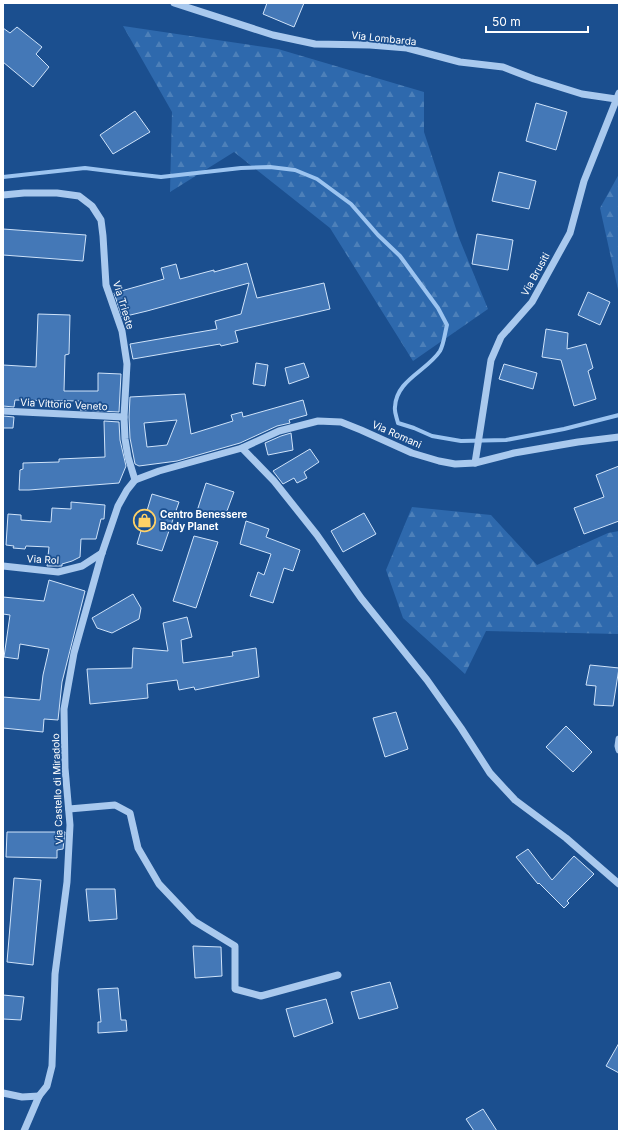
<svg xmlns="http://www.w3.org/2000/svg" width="622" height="1134" font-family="Inter,sans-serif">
	<defs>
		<pattern id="forest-firs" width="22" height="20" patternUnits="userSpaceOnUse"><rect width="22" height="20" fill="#2e69ad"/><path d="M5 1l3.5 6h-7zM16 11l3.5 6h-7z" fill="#4d80b9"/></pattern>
	</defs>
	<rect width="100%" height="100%" fill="#1b4f8f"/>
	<!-- forest -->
	<g fill="url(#forest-firs)">
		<polygon points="123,26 278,49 424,92 424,132 459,238 488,309 413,361 330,228 234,152 170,192 172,112"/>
		<polygon points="619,174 619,294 600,208"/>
		<polygon points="412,507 491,515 537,565 608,533 619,531 619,634 486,631 465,674 403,618 386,570"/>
	</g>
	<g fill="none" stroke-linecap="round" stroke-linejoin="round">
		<!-- stream -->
		<path stroke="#9cc4f0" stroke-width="4" d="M3,177L85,168L125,173L161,177L241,168L270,167L295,170L317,179L351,204L378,235L400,256L438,308L447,325C445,332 444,344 440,351C427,371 396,380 395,407C394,412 397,418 398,423L414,428L432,436L461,441L506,440L564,429L619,415"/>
	</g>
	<!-- building -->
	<g fill="#4478b7" stroke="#cfe3fa" fill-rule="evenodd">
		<polygon points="267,3 304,3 294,27 263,14"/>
		<polygon points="17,27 42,47 36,54 49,67 33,87 3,62 3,28 10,33"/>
		<polygon points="536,103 567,112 556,150 526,141"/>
		<polygon points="135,111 150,132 113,154 100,135"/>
		<polygon points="499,172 536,181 529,209 492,201"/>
		<polygon points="3,229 86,235 83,261 3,255"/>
		<polygon points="477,234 513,240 508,270 472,264"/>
		<polygon points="247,263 257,298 324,283 330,309 235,331 238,342 221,346 220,344 133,359 130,344 217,329 215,321 241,314 249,283 147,311 122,317 114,293 164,279 161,268 176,264 180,279 214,270 214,272"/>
		<polygon points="588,292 610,302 600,325 578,315"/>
		<polygon points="38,314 70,315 69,354 65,355 64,391 98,391 98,373 121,374 119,412 80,410 80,401 15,400 14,407 3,406 3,365 36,367"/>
		<polygon points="546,329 568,333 567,349 586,344 593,368 588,371 596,399 574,406 561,360 542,357"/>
		<polygon points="256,363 268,365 265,386 253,384"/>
		<polygon points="304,363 309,377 289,384 285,368"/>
		<polygon points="504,364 537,373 533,389 499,379"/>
		<path d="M185,394L191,434L233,421L231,415L242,412L243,417L303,400L307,415L289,420L290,423L277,426L240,443L177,461L139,466L135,464L130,438L129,417L130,397ZM177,420L167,445L147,447L144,423Z"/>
		<polygon points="3,416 14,417 13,428 3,428"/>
		<polygon points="104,421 119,422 120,440 126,466 119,483 29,490 19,490 20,470 23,469 23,463 59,462 59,459 105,457"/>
		<polygon points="291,433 293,450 268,455 265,443 281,436"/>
		<polygon points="310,449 319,462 304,472 307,478 297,483 294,478 283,484 273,471"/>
		<polygon points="619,466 619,521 584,534 574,508 604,497 596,475"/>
		<polygon points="206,483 234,492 224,519 197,511"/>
		<polygon points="152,494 179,502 162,551 137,544"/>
		<polygon points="71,502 105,505 104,519 101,519 96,539 81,539 80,557 72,561 62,564 62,566 47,566 49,547 26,546 25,549 13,548 14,546 6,545 8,514 21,515 21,520 51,522 52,508 71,509"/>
		<polygon points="364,513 376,534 343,552 331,531"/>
		<polygon points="246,521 269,529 266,537 300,550 293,571 284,568 273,603 250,596 258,572 264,575 271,554 240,544"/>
		<polygon points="194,536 218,542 196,608 173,601"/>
		<polygon points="49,580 85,591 62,682 58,720 44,719 43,732 3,728 3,697 40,700 43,675 49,649 20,644 18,659 4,657 10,615 3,614 3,597 44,601"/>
		<polygon points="133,594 141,608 139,619 112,633 97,628 92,618"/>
		<polygon points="187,617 192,637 181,640 183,663 233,656 232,652 256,648 259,677 195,690 194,687 179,690 177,680 147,684 148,698 90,704 87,669 132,668 133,648 168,651 163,623"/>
		<polygon points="590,665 619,668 613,706 594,705 596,686 586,685"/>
		<polygon points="396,712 408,749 385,757 373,718"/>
		<polygon points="566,726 592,752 573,772 546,747"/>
		<polygon points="7,832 65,832 63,849 57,850 57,858 6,857"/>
		<polygon points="528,849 552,880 574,856 594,874 567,901 569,903 564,908 539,883 538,884 516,857"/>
		<polygon points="14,878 41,880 33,965 7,962"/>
		<polygon points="86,889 115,889 117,919 89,921"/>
		<polygon points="193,946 221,947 222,976 195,978"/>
		<polygon points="390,982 398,1008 359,1019 351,992"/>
		<polygon points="118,988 121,1020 126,1020 127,1031 98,1033 98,1022 101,1022 98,989"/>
		<polygon points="3,995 24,997 21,1020 3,1019"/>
		<polygon points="326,999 333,1023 294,1037 286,1009"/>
		<polygon points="619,1043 619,1073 606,1066"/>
		<polygon points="483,1109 497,1131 474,1131 466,1119"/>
	</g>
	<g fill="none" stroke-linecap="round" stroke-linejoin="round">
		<!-- minor -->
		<g stroke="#a9c9ee" stroke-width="7">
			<polyline points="174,3 273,35 315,44 370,45 407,48 460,62 503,67 534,79 582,94 616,99"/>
			<polyline points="3,195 24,193 57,193 79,196 92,206 101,220 103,236 106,285 122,331 127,364 124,417 125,439 128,457 135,480"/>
			<polyline points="3,411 124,417"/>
			<polyline points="242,448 279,431 318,421 341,422 361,430 412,453 439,461 455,464 475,463 514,453 578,442 619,437"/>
			<polyline points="475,463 491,360 501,337 532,302 570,233 584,181 619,93"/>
			<polyline points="3,566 58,572 82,566 102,553"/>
			<polyline points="619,739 618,746 619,750"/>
			<polyline points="69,809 115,805 130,813 138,848 159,884 194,921 235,946 235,989 261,996 338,975"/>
			<polyline points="3,1093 22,1097 39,1096"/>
			<polyline points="24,1131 39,1096 47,1086 52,1066 55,974 67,882 70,825 65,768 64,709 74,653 102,553 118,506 127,490 135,480 159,471 242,448 274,481 317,535 361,598 427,680 461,728 490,773 515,800 566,838 619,884"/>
		</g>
	</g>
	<!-- icons -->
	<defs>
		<symbol id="shop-ring" viewBox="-11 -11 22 22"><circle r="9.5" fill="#1b4f8f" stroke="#ffd166" stroke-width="1.5"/><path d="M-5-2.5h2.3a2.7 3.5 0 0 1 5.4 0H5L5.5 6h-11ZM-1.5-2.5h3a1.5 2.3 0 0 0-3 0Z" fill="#ffd166"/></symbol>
	</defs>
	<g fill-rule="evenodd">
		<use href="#shop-ring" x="132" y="508" width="25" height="25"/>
	</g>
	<g text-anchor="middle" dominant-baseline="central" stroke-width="3.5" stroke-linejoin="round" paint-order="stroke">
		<!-- street labels -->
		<g font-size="10" fill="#fff" stroke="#1b4f8f">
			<text transform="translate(384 38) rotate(6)">Via Lombarda</text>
			<text transform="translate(535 274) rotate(-61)">Via Brusiti</text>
			<text transform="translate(124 305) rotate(73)">Via Trieste</text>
			<text transform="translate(64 404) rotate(3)">Via Vittorio Veneto</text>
			<text transform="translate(397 434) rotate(24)">Via Romani</text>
			<text transform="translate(43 559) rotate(3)">Via Rol</text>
			<text transform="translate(57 789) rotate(-92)">Via Castello di Miradolo</text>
		</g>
		<!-- poi labels -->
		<g font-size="10" font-weight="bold" fill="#fff" stroke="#1b4f8f" text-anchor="start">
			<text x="160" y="514">Centro Benessere<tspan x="160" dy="12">Body Planet</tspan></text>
		</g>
	</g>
	<!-- border -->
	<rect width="622" height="1134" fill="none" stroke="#ffffff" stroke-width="8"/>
	<!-- scale -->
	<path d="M486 26v6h102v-6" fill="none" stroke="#ffffff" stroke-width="2"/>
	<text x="492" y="26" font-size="12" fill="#ffffff" stroke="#1b4f8f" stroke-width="3" paint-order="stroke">50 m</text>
</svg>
